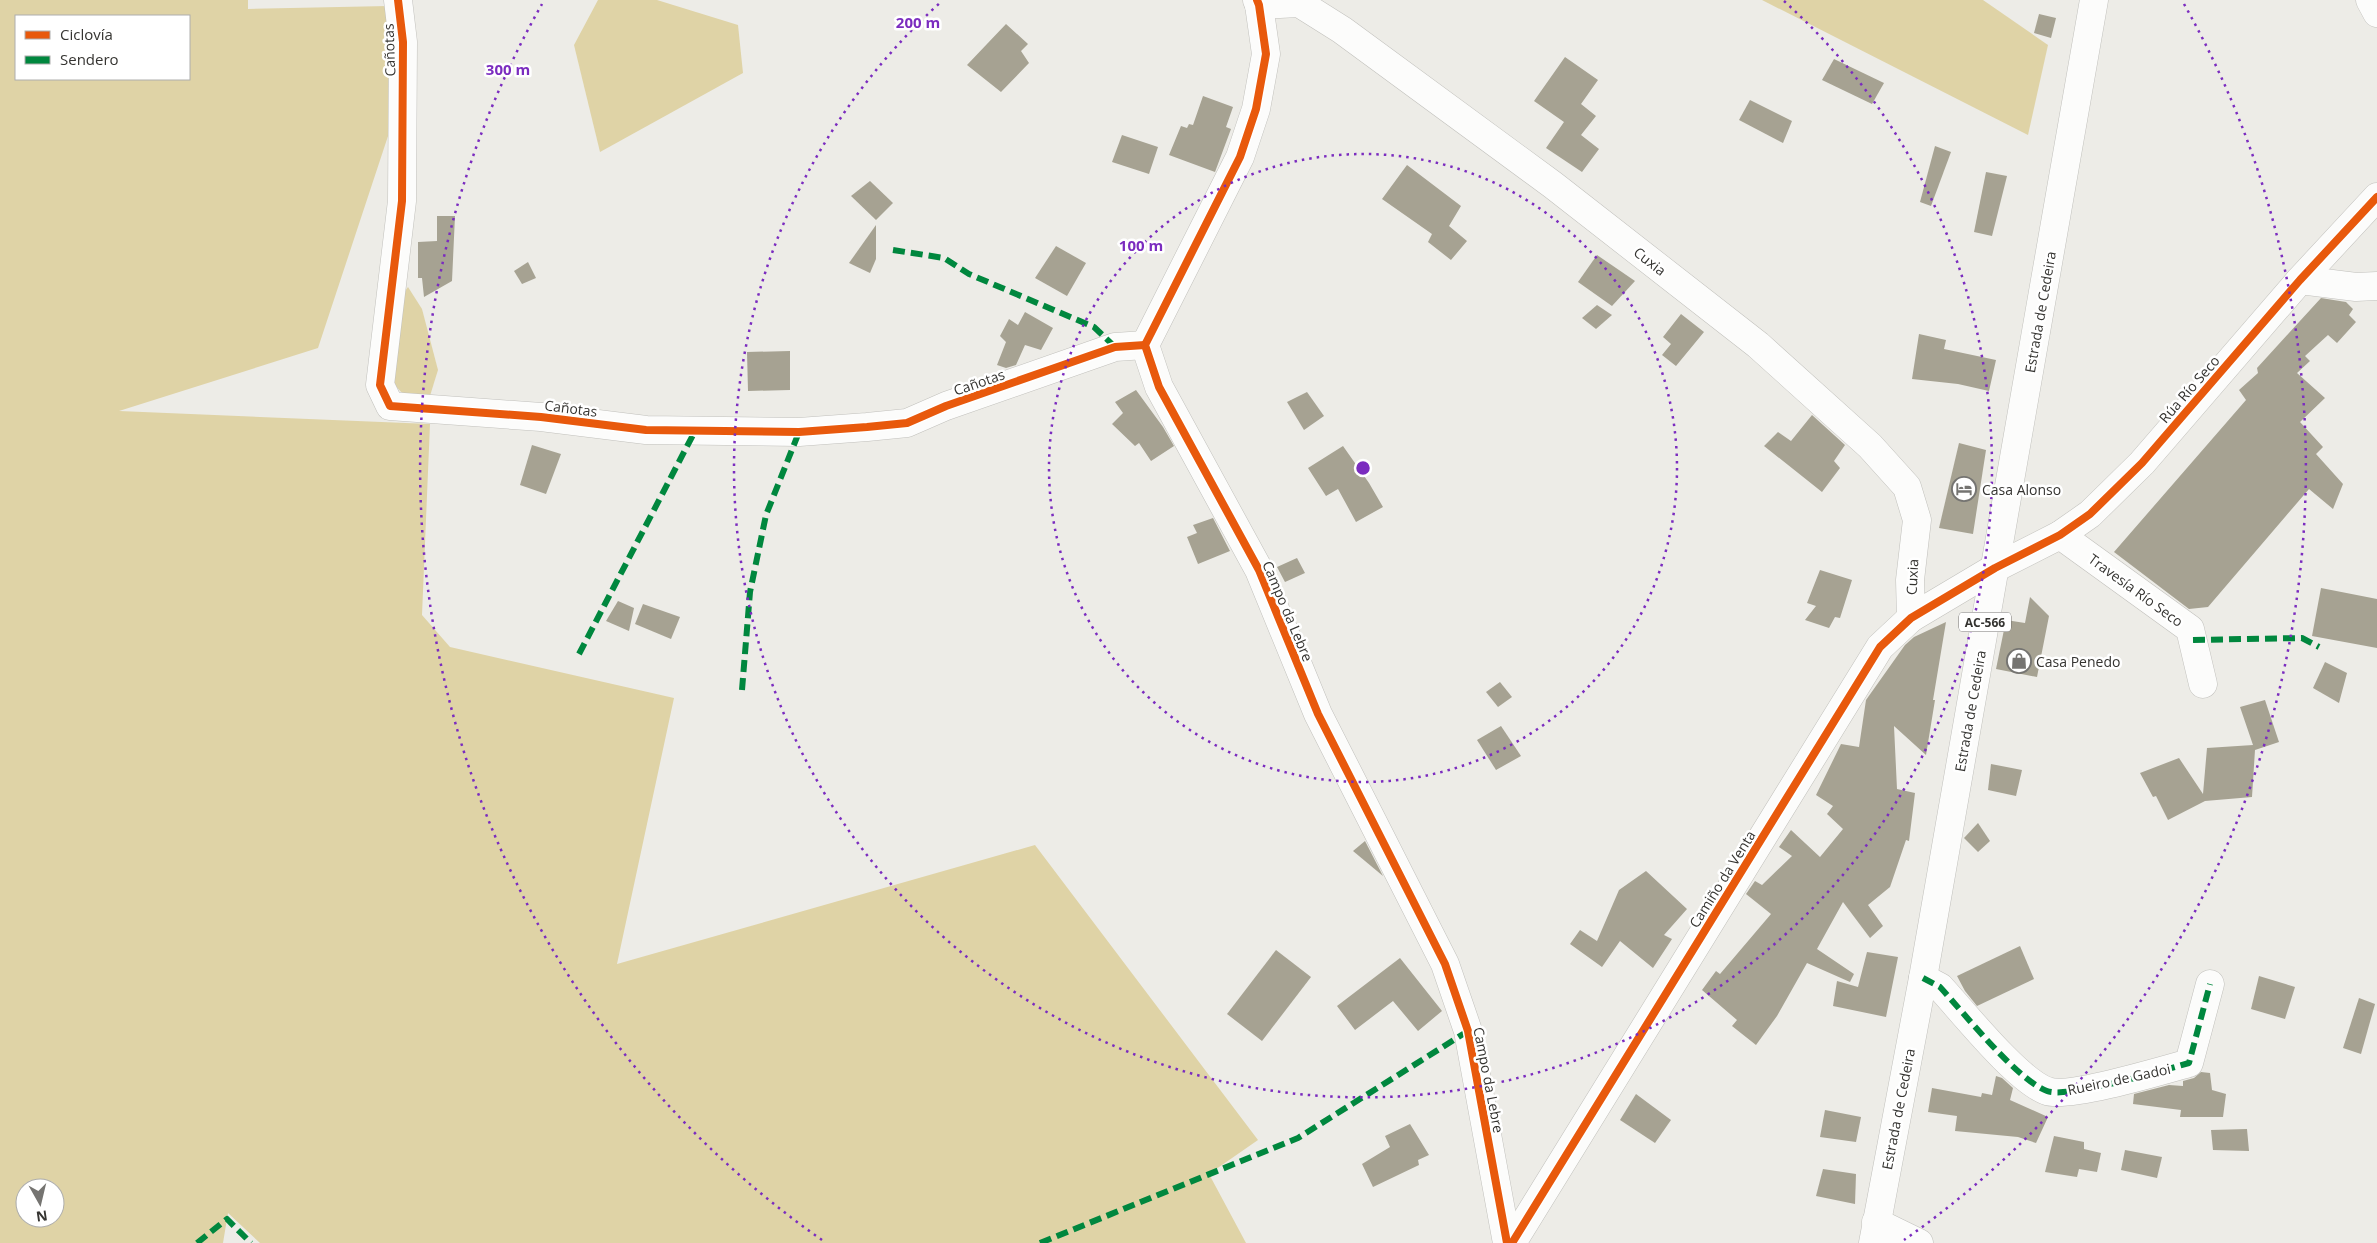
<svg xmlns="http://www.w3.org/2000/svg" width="2377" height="1243" font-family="'Open Sans',sans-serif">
	<rect width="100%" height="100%" fill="#edece7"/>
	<!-- green -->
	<g fill="#dfd3a6" fill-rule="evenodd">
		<path d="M0,0H248V9L388,6L391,127L318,348L119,411L430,424L422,615L450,647L674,698L617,964L1035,845L1258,1140L1209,1174L1246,1243H260L228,1213L223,1243H0ZM16,16H189V79H16ZM25,1188H55V1218H25Z"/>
		<polygon points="598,0 657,0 738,25 743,73 600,152 574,45"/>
		<polygon points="1762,0 1983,0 2048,45 2028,135"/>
		<polygon points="408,287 422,309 438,370 429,399 404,395 388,378 395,305"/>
	</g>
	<!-- building -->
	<g fill="#a6a292">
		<polygon points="2039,14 2056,18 2051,38 2034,33"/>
		<polygon points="1006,24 1028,44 1021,51 1029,63 1001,92 967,65"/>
		<polygon points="1565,57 1598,80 1581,104 1596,116 1581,135 1599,149 1582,172 1546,148 1564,122 1534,101"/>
		<polygon points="1834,59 1884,83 1872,104 1822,80"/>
		<polygon points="1203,96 1233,107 1226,127 1231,129 1215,172 1169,155 1181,126 1187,128 1189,124 1193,125"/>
		<polygon points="1750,100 1792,121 1783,143 1739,120"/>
		<polygon points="1122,135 1158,147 1149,174 1112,162"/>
		<polygon points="1935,146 1951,152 1931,206 1920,202"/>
		<polygon points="1407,165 1461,206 1449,226 1467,241 1451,260 1428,242 1432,234 1382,199"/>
		<polygon points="1986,172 2007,176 1992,236 1974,232"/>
		<polygon points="870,181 893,203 876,220 851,196"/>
		<polygon points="437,216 455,216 452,281 424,297 422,278 418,278 418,242 437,241"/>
		<polygon points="876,225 876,259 870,273 849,263"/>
		<polygon points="1056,246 1086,263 1067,296 1035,278"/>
		<polygon points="1597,255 1635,281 1612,306 1578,282"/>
		<polygon points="528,262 536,278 522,284 514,271"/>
		<polygon points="2321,298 2346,302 2353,309 2349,315 2356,322 2337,343 2328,335 2305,356 2310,361 2297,373 2325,398 2300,422 2323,447 2316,454 2343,484 2333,509 2309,489 2208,607 2189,609 2114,552 2246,400 2239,390 2258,373 2257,368"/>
		<polygon points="1597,305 1612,315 1596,329 1582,318"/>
		<polygon points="1025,312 1053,328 1041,350 1025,345 1016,365 1006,368 997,365 1006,342 1000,336 1009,319 1018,325"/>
		<polygon points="1681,314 1704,332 1676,366 1662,355 1671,344 1663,337"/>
		<polygon points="1919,334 1946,340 1944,349 1996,360 1989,391 1958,384 1912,379"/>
		<polygon points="790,351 790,390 748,391 747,352"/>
		<polygon points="1136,390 1163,427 1174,446 1151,461 1139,443 1135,446 1112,424 1123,413 1115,402"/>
		<polygon points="1307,392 1324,416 1304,430 1287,402"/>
		<polygon points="1812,415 1845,445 1834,461 1840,468 1822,492 1764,446 1778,432 1791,441"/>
		<polygon points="1959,443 1986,450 1973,534 1939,528"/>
		<polygon points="532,445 561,454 546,494 520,485"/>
		<polygon points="1343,446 1369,483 1383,507 1356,522 1338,489 1326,496 1308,468"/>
		<polygon points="1213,518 1230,551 1198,564 1187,537 1197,533 1193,525"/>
		<polygon points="1297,558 1305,573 1285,582 1277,567"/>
		<polygon points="1820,570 1852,580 1840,618 1835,617 1829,628 1805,620 1816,606 1807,603"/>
		<polygon points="2321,588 2377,599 2377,648 2312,636"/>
		<polygon points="2030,597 2049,616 2037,677 1996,669 2006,620 2025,623"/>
		<polygon points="618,601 634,608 629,631 606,621"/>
		<polygon points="643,604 680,617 671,639 635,624"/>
		<polygon points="1946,622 1933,700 1935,700 1926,755 1894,726 1897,789 1915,793 1909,841 1906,840 1890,887 1868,905 1883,926 1870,938 1843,902 1817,949 1854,974 1850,982 1807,963 1777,1016 1756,1045 1732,1026 1737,1020 1702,990 1716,971 1720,974 1771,914 1746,894 1755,881 1762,885 1792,856 1779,847 1791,830 1820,857 1843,829 1827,814 1833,806 1816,795 1841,744 1859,747 1866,700 1905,645 1914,637"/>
		<polygon points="2325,662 2347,673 2339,703 2313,688"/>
		<polygon points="1500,682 1512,697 1498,707 1486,692"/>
		<polygon points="2265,700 2279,742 2255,750 2252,797 2205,801 2168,820 2156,796 2153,797 2140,773 2179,758 2203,794 2207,748 2253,745 2240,707"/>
		<polygon points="1501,726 1521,756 1496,770 1477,740"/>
		<polygon points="1991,764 2022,770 2016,796 1988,790"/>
		<polygon points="1978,823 1990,841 1978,852 1964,838"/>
		<polygon points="1365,841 1383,876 1353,851"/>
		<polygon points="1646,871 1687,909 1664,935 1672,939 1653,968 1620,941 1602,967 1570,944 1580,930 1597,941 1619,890"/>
		<polygon points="2020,946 2034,979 1977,1006 1965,991 1957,976"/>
		<polygon points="1276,950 1311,977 1262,1041 1227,1014"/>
		<polygon points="1867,952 1898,957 1886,1017 1833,1006 1837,981 1858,987"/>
		<polygon points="1400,958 1442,1011 1418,1031 1393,1001 1355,1030 1337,1006"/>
		<polygon points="2259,976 2295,987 2285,1019 2251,1009"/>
		<polygon points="2359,998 2375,1004 2361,1054 2343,1048"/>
		<polygon points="2201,1072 2210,1073 2212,1090 2226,1094 2223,1117 2180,1117 2181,1110 2133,1104 2134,1094 2169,1085 2183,1086 2183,1081 2194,1078"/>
		<polygon points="1996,1076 2002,1078 2013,1088 2010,1100 2048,1117 2036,1143 2018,1137 1955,1131 1957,1116 1928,1112 1932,1088 1981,1097 1982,1093 1992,1095"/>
		<polygon points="1636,1094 1671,1120 1655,1143 1620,1120"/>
		<polygon points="1825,1110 1861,1117 1856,1142 1820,1137"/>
		<polygon points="1410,1124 1429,1155 1418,1160 1419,1165 1373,1187 1362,1164 1390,1147 1385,1136"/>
		<polygon points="2247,1129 2249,1151 2213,1150 2211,1130"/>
		<polygon points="2054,1136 2084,1142 2084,1149 2101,1153 2097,1172 2079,1169 2077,1177 2045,1172"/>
		<polygon points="2125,1150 2162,1157 2157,1178 2121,1170"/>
		<polygon points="1823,1169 1856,1174 1855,1204 1816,1196"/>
	</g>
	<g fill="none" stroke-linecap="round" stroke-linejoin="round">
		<defs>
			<g id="minor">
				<polyline points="398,0 403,42 402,201 380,385 390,406 541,417 646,430 799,432 867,427 907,423 946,406 1115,347 1145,345"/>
				<polyline points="1257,0 1259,5 1266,54 1256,109 1240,157 1145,345 1159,387 1259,570 1318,714 1445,964 1468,1031 1507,1243"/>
				<polyline points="2370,0 2377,13"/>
				<polyline points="1259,5 1299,3 1342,30 1553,185 1758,345 1870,446 1907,487 1917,520 1910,580 1911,618"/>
				<polyline points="2300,280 2356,287 2377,286"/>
				<polyline points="2060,535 2190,629 2203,684"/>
				<path d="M1923,978L1940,987C1964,1013 2017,1080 2047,1091C2067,1099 2164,1070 2189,1063L2210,984"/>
				<polyline points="1876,1222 1919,1243"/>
				<polyline points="1512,1243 1880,647 1911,618 1995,568 2060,535 2090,514 2142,463 2300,280 2377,197"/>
			</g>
			<polyline id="major" points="1873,1243 1923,978 2094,0"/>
		</defs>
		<!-- minor casing -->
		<use href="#minor" stroke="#c1c0bc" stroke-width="29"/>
		<!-- major casing -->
		<use href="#major" stroke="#c1c0bc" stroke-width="29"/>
		<!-- minor -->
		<use href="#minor" stroke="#fcfcfb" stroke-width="28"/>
		<!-- major -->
		<use href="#major" stroke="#fcfcfb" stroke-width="28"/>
		<!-- quiet -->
		<g stroke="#00873e" stroke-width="6" stroke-dasharray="12 6" stroke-linecap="butt">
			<polyline points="893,250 944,258 969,274 1094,327 1115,347"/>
			<polyline points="2193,640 2302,638 2319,647"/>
			<polyline points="579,654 695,431"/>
			<polyline points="742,690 750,592 766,515 799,432"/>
			<path d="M1923,978L1940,987C1964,1013 2017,1080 2047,1091C2067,1099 2164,1070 2189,1063L2210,984"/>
			<polyline points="197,1243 227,1219 251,1243"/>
			<polyline points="1040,1243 1298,1138 1468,1031"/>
		</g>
		<defs>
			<g id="cycleway">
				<polyline points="398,0 403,42 402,201 380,385 390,406 541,417 646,430 799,432 867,427 907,423 946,406 1115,347 1145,345"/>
				<polyline points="1257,0 1259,5 1266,54 1256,109 1240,157 1145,345 1159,387 1259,570 1318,714 1445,964 1468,1031 1507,1243"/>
				<polyline points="1512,1243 1880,647 1911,618 1995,568 2060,535 2090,514 2142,463 2300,280 2377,197"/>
			</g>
		</defs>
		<!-- cycleway casing -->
		<use href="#cycleway" stroke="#fff" stroke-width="11"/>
		<!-- cycleway -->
		<use href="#cycleway" stroke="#e8590c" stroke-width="8"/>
	</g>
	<!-- distance rings -->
	<g fill="none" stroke="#7b2cbf" stroke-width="2.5" stroke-dasharray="2.5 5">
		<circle cx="1363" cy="468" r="314"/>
		<path d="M1784 1A629 629 0 1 1 942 1"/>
		<path d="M822 1240A943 943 0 0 1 542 4M2184 4A943 943 0 0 1 1904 1240"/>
	</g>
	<!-- icons -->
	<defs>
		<symbol id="hotel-ring" viewBox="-11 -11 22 22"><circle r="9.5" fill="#fff" stroke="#757471" stroke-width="1.5"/><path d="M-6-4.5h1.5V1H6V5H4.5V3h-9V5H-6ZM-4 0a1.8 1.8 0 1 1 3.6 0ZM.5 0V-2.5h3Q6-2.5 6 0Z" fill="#757471"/></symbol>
		<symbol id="shop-ring" viewBox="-11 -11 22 22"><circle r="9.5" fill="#fff" stroke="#757471" stroke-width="1.5"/><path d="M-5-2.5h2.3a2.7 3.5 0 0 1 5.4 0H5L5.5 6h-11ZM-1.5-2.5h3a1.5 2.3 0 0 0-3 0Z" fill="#757471"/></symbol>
	</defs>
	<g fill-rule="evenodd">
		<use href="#hotel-ring" x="1950" y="475" width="28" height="28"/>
		<use href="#shop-ring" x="2005" y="647" width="28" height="28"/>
	</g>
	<g text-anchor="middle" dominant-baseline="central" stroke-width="5" stroke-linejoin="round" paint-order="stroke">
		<!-- shield labels -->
		<rect fill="#fff" stroke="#72716f" stroke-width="1" x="1959" y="612.5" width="52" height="19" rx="4"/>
		<g font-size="12" font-weight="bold" fill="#353431">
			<text x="1985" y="622">AC-566</text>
		</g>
		<!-- street labels -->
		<g font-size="14" fill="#353431" stroke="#fff">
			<text transform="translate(389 50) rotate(-92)">Cañotas</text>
			<text transform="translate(1650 261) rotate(38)">Cuxia</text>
			<text transform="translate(2040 312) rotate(-80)">Estrada de Cedeira</text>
			<text transform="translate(979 382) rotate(-19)">Cañotas</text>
			<text transform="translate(2189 389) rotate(-49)">Rúa Río Seco</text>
			<text transform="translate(571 408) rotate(7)">Cañotas</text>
			<text transform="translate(1912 577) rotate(-87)">Cuxia</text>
			<text transform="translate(2136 590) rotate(36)">Travesía Río Seco</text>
			<text transform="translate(1288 611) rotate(67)">Campo da Lebre</text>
			<text transform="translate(1970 711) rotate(-80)">Estrada de Cedeira</text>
			<text transform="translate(1722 879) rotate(-58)">Camiño da Venta</text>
			<text transform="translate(2119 1079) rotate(-12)">Rueiro de Gadoi</text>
			<text transform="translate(1489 1080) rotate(79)">Campo da Lebre</text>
			<text transform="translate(1898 1109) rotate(-79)">Estrada de Cedeira</text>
		</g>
		<!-- poi labels -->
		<g font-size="14" fill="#353431" stroke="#fff" text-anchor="start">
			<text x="1982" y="489">Casa Alonso</text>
			<text x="2036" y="661">Casa Penedo</text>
		</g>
	</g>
	<circle cx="1363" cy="468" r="8" fill="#7b2cbf" stroke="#fff" stroke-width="2.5"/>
	<g font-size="15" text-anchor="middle" font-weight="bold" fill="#7b2cbf" stroke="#fff" stroke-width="5" stroke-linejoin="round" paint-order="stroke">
		<text x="918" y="28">200 m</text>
		<text x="508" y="75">300 m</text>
		<text x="1141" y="251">100 m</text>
	</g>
	<!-- legend -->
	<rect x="15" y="15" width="175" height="65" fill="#ffffff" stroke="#aeaead"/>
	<rect x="25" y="31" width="25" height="8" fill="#e8590c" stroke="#aeaead"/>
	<text x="60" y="40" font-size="15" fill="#353431">Ciclovía</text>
	<rect x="25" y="56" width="25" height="8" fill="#00873e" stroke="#aeaead"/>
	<text x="60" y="65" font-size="15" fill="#353431">Sendero</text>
	<!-- north arrow -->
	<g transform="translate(40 1203) rotate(172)"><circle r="24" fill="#ffffff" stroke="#aeaead"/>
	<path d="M0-4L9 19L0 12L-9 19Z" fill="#757471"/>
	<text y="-8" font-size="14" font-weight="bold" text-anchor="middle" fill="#353431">N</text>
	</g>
</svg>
